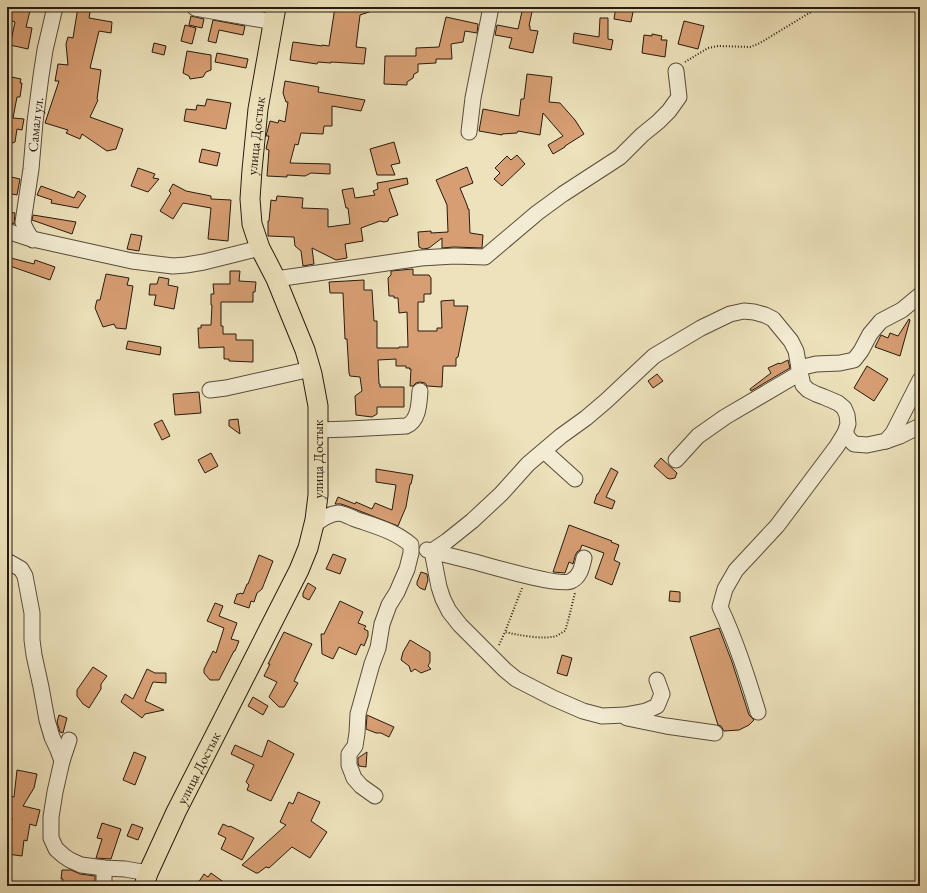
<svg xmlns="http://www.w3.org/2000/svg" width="927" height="893" font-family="'EB Garamond',serif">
	<rect width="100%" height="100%" fill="#ede2bb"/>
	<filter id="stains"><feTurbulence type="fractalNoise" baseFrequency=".005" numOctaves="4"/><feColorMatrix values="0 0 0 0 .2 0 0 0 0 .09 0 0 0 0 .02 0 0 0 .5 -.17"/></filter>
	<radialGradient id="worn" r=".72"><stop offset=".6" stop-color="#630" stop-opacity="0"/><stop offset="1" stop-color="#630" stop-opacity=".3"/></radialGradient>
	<!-- building -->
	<g fill="#d69e72" stroke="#271a11">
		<polygon points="11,7 31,7 26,27 32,28 28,49 10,45 15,22 12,21 12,20 8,19"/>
		<polygon points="78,7 91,7 89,18 112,22 111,33 99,31 90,68 101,70 97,99 98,100 90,117 123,129 116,149 107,151 82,134 80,139 66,133 68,130 45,123 59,81 55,81 58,64 68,65 66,44 68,37 73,38"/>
		<polygon points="335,7 377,7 378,9 360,15 356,47 366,48 364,64 331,62 331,63 318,62 317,64 290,60 293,42 322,46 322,45 329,46"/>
		<polygon points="523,7 533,7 529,26 530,26 530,30 538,31 533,53 509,48 512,38 495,35 497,25 518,29"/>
		<polygon points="616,7 634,7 631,22 614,19"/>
		<polygon points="191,16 204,19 202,28 189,25"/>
		<polygon points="446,17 478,24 477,33 465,31 463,42 451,44 452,59 436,59 436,63 418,64 418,72 414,74 413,78 407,82 407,85 384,84 385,56 416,56 416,48 439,47"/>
		<polygon points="600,18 608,18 608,39 613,40 611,50 573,43 574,33 599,37"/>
		<polygon points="213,20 245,26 243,35 219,30 216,43 208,41"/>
		<polygon points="684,21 704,26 698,49 678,44"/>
		<polygon points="185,25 196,28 192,44 181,41"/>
		<polygon points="652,34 662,36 661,40 667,40 665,57 642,53 644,35 652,36"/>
		<polygon points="154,43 166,46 164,55 152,52"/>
		<polygon points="187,51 211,55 211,70 206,72 203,77 190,79 189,76 183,73"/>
		<polygon points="217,53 248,59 246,68 215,62"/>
		<polygon points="527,74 552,77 549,102 560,103 575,120 584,134 565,146 565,147 553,154 548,145 563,136 543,113 540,135 518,131 517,133 502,134 502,135 479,131 483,109 519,116 521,99 524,99"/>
		<polygon points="7,76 21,79 20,83 22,83 20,97 17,97 13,118 24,119 22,130 17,129 15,142 7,145"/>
		<polygon points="285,81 319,87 318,92 365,100 361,111 332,106 332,126 324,126 323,134 301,133 298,145 295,144 290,163 330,164 330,174 311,173 305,176 287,175 287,177 267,176 269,150 266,149 269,136 266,136 270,121 278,123 279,120 285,122 288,102 286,102 283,93"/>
		<polygon points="207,99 231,103 226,129 184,121 186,109 196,110 197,105 205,106"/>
		<polygon points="394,142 400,163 391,165 395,175 377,175 370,149"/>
		<polygon points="202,149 220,153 217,166 199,162"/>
		<polygon points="517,155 525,164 502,186 494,179 500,173 495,168 507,156 511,160"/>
		<polygon points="467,167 473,183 460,188 467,205 468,209 469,209 470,233 483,235 482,248 454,247 442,248 442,238 429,248 423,249 419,247 418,232 431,231 431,233 448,232 447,205 436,180"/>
		<polygon points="138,168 155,174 153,178 159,179 148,192 131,186"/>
		<polygon points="7,176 20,179 17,195 7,193"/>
		<polygon points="407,178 408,184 389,189 398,215 389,218 388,221 384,222 380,221 361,228 363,241 345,244 347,258 336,260 312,248 314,264 303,266 301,251 295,246 294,237 268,236 268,221 269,221 271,200 276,201 277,196 303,198 302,208 328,209 328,227 350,224 348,208 346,208 342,190 353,188 355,198 375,195 373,191 378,189 377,183"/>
		<polygon points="173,184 186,191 211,196 211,199 231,200 228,241 208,239 211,208 183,203 173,219 160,211 171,193 169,191"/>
		<polygon points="41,186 74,198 78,191 86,196 78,208 51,203 52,200 37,195"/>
		<polygon points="7,212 15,213 14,224 7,222"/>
		<polygon points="33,215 76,222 72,234 32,220"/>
		<polygon points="131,234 142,236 139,251 127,249"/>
		<polygon points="7,257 34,264 35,260 55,267 50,280 7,265"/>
		<polygon points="413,269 413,275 429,275 431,278 431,294 424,294 424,302 418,302 418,331 437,331 437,328 442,328 441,301 454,300 454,306 468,306 458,357 456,358 456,366 443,366 442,387 427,386 425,383 420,382 416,383 413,386 410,386 411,369 409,369 410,368 406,368 406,366 396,366 396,359 378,360 379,384 380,384 380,387 404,387 404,407 377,407 377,414 372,417 356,415 355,396 362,391 360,377 350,376 349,373 347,339 345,339 343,293 330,293 329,282 364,280 364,290 372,290 374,321 377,321 377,348 399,348 399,347 408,347 407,312 399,313 398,298 394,298 394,296 389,296 388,278 391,275 391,271"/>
		<polygon points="230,271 240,271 239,281 256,282 255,292 253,292 253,302 221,302 221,326 223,326 223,334 236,334 236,340 253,340 253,362 229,361 229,359 224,359 224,347 199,348 198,328 201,328 201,325 211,325 212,305 211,305 211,294 214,294 213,284 230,284"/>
		<polygon points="106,274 129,278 127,285 133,286 126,329 116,328 114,324 103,327 95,308 97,300 100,300"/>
		<polygon points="159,277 169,279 168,285 178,287 174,309 154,305 156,295 149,295 150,284 157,284"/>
		<polygon points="909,319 910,320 900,356 875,347 881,335 888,338 890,333 898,336"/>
		<polygon points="128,341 161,347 160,355 126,349"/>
		<polygon points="788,360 790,368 751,391 750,389 771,373 768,368 779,363 780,364"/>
		<polygon points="867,366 888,379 874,401 854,388"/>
		<polygon points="657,374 663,381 653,388 648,381"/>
		<polygon points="199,392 201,413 175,415 173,394"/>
		<polygon points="238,419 240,434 229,426 229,420"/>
		<polygon points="162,420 170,436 162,440 154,424"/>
		<polygon points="211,453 218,466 205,473 198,460"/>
		<polygon points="661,458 677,473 675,478 670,479 667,478 654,466"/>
		<polygon points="611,468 618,472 606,497 615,501 612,509 594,503 597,494 598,494"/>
		<polygon points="376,469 413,475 411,484 410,484 406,507 398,526 347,506 341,504 335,504 338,497 355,504 356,502 372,509 375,503 392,510 396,485 376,482"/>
		<polygon points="569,525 612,541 611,542 619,545 614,560 620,563 612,585 595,578 604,553 582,545 580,550 577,552 575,556 573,564 569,562 565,573 553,572"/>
		<polygon points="333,554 346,559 340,574 326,569"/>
		<polygon points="259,555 273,561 262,589 257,593 254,602 251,601 249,608 234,603 237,594 239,594 240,593 243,594 247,584 248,584"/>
		<polygon points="421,572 427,574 428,580 425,590 420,588 417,585 417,582"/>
		<polygon points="308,583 316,588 309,600 303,597 303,593"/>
		<polygon points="670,591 680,592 680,602 669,601"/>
		<polygon points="340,601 363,612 358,623 366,626 364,629 368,631 368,636 364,646 361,644 356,655 339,647 333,659 322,654 321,634 324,634"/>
		<polygon points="215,603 223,606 219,616 237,623 231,639 239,641 235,651 234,651 219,680 210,680 204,673 204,669 213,651 216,653 224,628 207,621"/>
		<polygon points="719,628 732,662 749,715 754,720 749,725 739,730 724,731 721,726 718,725 690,637"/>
		<polygon points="284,632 312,644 294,681 298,683 284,707 279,707 269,697 277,682 264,676 270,664 268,664"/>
		<polygon points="410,640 430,652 430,662 428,666 431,669 421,673 415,669 411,672 409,666 401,660 403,652"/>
		<polygon points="562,655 572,658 567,676 557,673"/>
		<polygon points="93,667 107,676 101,684 101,689 89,708 83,704 77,696 77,690"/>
		<polygon points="147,669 155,673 166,673 166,683 153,682 145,701 164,710 145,714 142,718 121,702 125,694 133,699"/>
		<polygon points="253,697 268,706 263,715 248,706"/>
		<polygon points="59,715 67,718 63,733 60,732 57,722"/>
		<polygon points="367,715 394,727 389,737 381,733 376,733 366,729"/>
		<polygon points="268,740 294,754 271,801 247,790 249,785 246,782 254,765 231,754 235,745 262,757"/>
		<polygon points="134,752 146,757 135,785 123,780"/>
		<polygon points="367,752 366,767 359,766 358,763 358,758"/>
		<polygon points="17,770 37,774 34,788 23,806 40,810 36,826 30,824 27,841 24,840 22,856 7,854 12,818 7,817 7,795 14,797"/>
		<polygon points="298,792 320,802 311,821 327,832 310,858 292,847 269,868 266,867 258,873 256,873 242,865 286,825 280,822 289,802 293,804"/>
		<polygon points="102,823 121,829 111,859 96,858 102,839 97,838"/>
		<polygon points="132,824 143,828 138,840 127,836"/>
		<polygon points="223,824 229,827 230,826 254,838 242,860 221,849 226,838 218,834"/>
		<polygon points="62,870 71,870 80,874 95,876 95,885 79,884 79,886 62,886 63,879 61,879"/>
		<polygon points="211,873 229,886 196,886 204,874 208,877"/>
	</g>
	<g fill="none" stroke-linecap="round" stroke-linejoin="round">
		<defs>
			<g id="minor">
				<polyline points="195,8 274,22"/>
				<polyline points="469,132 473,98 491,7"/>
				<polyline points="7,231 28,238 132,261 173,266 186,265 204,262 260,248"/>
				<path id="s1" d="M33,240C28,234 25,229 23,222L31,169L35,122L41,76L45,50L55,7"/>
				<polyline points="276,279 421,258 454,256 485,257 537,213 563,194 620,157 642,135 658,122 669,111 679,97 676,71"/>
				<polyline points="799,368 816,364 840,363 854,360 861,351 870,334 881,321 902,310 920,295"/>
				<polyline points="210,390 226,388 311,369"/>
				<path d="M318,430L349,429L406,426C419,421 419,403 420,391"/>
				<polyline points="845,433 849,439 854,444 867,445 886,441 893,433 920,380"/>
				<polyline points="886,441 900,436 920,426"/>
				<polyline points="544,451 575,479"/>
				<polyline points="676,460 698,436 725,417 800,373"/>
				<path d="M313,526C320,520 328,514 338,513C343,513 350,517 355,519C375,526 395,531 411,545V553L407,569L397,592L389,605L382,624L378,648L372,664L358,714L357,733L355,746L349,754V765L354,778L361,786L375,796"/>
				<path d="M427,550C443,554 459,558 475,562C490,566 560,587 571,581C580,577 582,567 584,558"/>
				<polyline points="7,561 21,569 25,576 32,613 32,640 34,655 41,687 47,720 52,737 58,750 62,761 55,792 51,817 51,838 56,849 64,856 70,860 81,865 104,868 125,869 148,873"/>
				<path d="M657,680L662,694L657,706L646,711L625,715L602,716L583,711L553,698L516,679L505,670L460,625L449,611L443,599L439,587L432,551L447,541L472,521L501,494L528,464L561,436L586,418L606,401L654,356L701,328L730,314L744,311L754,312L765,315L773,319L791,341L796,351L799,368L803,385L808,390L816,394L824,397L838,403L844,408L847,415L848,424L845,433L837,446L777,526L736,570L725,589L720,607C736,641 747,676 758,712"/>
				<polyline points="627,718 666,726 715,733"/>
				<polyline points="62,761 69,740"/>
				<polyline points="104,886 104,868"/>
			</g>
			<g id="major">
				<path id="s2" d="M144,886L148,873L176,812L299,570L308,548L315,520L318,495V406L312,374L305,350L276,279L260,248L252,224L250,199L252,170L258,109L276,7"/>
			</g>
		</defs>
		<!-- minor casing -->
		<use href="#minor" stroke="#584c3c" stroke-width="17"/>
		<!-- major casing -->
		<use href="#major" stroke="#271a11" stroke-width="21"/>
		<!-- path -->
		<g stroke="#271a11" stroke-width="2" stroke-dasharray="1 2" stroke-linecap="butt">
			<polyline points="685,62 708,48 718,46 750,47 760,43 811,12 817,7"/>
			<path d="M522,588L505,632C518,635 543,640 556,636C559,635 562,632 565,631L568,621L575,593"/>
			<polyline points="499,645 505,632"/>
		</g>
		<!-- minor -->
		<use href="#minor" stroke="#f3ecd3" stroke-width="15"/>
		<!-- major -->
		<use href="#major" stroke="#ede2bb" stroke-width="19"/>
	</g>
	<g text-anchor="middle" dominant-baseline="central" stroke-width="3" stroke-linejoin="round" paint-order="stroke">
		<!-- street labels -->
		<g font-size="14" fill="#271a11" stroke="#f3ecd3">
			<text stroke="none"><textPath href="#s1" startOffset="119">Самал ул.</textPath></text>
			<text stroke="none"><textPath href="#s2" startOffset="802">улица Достык</textPath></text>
			<text stroke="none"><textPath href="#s2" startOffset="466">улица Достык</textPath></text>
			<text stroke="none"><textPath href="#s2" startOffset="130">улица Достык</textPath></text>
		</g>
	</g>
	<!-- margin -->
	<rect width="927" height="893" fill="none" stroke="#ede2bb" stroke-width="24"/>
	<rect x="8" y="8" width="911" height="877" fill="none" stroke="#271a11" stroke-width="2"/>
	<rect x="12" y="12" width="903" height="869" fill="none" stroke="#271a11"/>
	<rect width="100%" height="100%" filter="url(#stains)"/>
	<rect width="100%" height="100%" fill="url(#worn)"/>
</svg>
